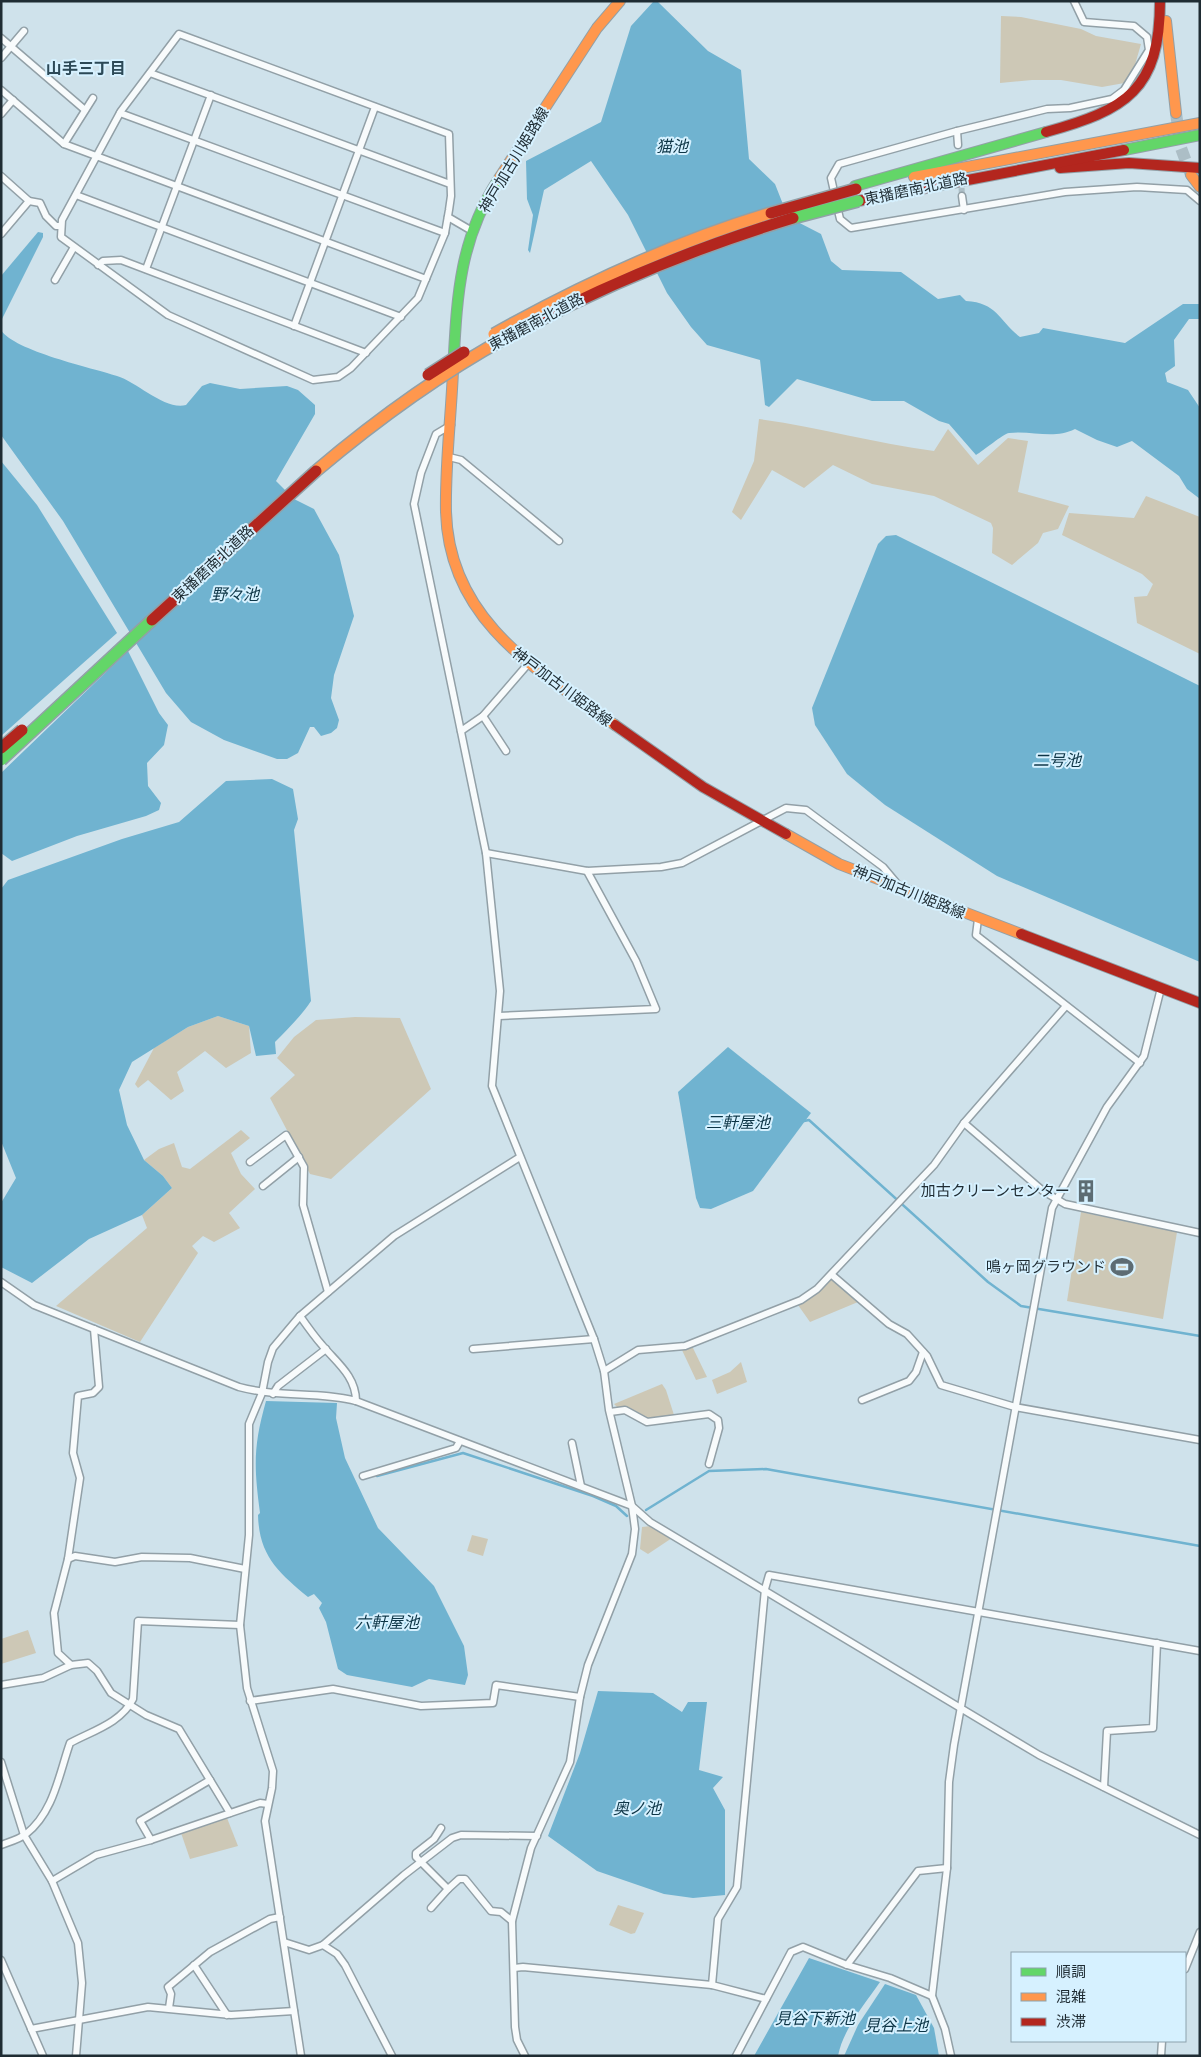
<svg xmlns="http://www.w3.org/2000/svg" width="1201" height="2057" font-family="Figtree,'Noto Sans JP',sans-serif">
	<rect width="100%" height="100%" fill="#cfe2eb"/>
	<!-- green -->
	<g fill="#cdc8b6">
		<polygon points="1001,16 1021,17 1081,29 1096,36 1141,44 1130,82 1102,87 1061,80 1032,80 1000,83"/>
		<path d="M759,419C818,427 875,443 934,451L948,429L978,465L1008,438L1028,441L1018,492L1069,506L1058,529L1043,533L1038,543L1012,565L992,553L993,528L991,523L934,496L872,484L833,465L804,488L772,470L741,520L732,512L754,461Z"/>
		<polygon points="1146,496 1200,517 1200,654 1137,623 1134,597 1147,596 1153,584 1142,574 1062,535 1069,513 1134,518"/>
		<polygon points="218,1016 249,1026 251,1053 226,1068 205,1051 177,1072 184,1091 171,1100 148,1080 138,1088 135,1084 154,1048 188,1027"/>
		<polygon points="355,1017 400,1018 431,1089 331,1179 310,1174 270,1098 295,1075 277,1058 294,1037 316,1020"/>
		<polygon points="241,1130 250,1138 231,1153 241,1174 255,1189 229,1213 240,1228 214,1242 203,1236 192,1246 198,1253 140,1342 56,1306 147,1228 142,1215 172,1188 163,1176 144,1160 159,1149 174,1143 182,1167 190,1169"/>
		<polygon points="1081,1212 1177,1232 1163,1319 1067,1301"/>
		<polygon points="831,1279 858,1302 810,1322 798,1305 815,1294"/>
		<polygon points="692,1346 707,1377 696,1380 681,1348"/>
		<polygon points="741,1362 747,1382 717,1394 712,1380 730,1372"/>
		<polygon points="662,1384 666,1390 674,1415 651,1421 618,1408 614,1404"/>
		<polygon points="651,1526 672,1538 648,1554 640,1549 642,1527"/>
		<polygon points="472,1535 488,1539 483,1556 467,1551"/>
		<polygon points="28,1630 36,1653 1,1664 1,1639"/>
		<polygon points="227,1818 238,1846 190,1859 181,1833"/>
		<polygon points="618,1905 644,1913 635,1933 631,1934 609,1925"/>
	</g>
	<!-- water -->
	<g fill="#70b3d0">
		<path d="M657,1L708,51L741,70L749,159L775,184L788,217L821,234L831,261L842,270L901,272L938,299L960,295L966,301C998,303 998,320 1020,337L1039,333L1043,328L1125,343L1183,304H1200V319H1189L1174,340L1175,366L1165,373L1167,382L1188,390L1200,408V499L1187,489L1179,476L1132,441L1117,447L1097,440L1075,429C1053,440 1032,430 1009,433C1003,434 983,451 976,455L949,424L939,421L904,401H872L797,379L769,407L765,405L760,360L707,345L691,327L667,293L628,215L591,161L544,190L530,253L528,250L533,215L527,199L526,161L601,122L631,26L653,2Z"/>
		<polygon points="38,232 43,233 43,237 1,321 1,276"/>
		<path d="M1,330C14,351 93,368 117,376C137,382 166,411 186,405L202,386L210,383L240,389L287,386L298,390L315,405V414L276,481L294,499L314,509L339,555L354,616L334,675L331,698L339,720L337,728L331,733L321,736L314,727H310L298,753L287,759H277L224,740L191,722L166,693L63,521L1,435Z"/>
		<polygon points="1,461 37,505 117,633 1,736"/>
		<polygon points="896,535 1200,686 1200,962 997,876 885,805 847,774 815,725 812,708 878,544 886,536"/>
		<polygon points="128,651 159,713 168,725 164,745 147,763 148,786 161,803 159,810 146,816 77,836 12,861 1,853 1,773"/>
		<path d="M272,779L293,789L298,819L294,830L311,1001C302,1015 287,1030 275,1042L276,1054L256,1056L249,1026L218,1016L188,1027L132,1062L119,1090L127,1125L144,1160L163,1176L172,1188L142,1215L89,1239L32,1283L1,1267V1203L16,1178L1,1141V889L8,880L122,839L179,822L226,781Z"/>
		<polygon points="728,1047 811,1113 753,1191 711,1209 700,1208 696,1198 678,1092"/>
		<path d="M266,1401L337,1403L336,1418L345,1458L378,1528L434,1586L464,1646L468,1675L465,1685L429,1679L412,1687L347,1675L338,1669L326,1622L319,1608L322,1603L314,1594L308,1597C279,1573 259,1556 258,1515L260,1513C254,1467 253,1447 266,1401Z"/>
		<polygon points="598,1691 653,1693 682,1712 688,1702 707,1702 699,1770 723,1777 713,1788 725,1810 725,1895 693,1898 664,1894 597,1871 548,1836 580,1753"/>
		<path d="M809,1958L880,1982C865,2004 843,2029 838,2056H754Z"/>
		<polygon points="885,1984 916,1995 934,2028 939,2056 844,2056 858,2025"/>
	</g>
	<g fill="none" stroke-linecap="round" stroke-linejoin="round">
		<!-- stream -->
		<g stroke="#70b3d0" stroke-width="2.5">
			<polyline points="804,1121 809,1120 988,1282 1021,1306 1200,1336"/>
			<polyline points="377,1476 463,1453 593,1496 616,1506 627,1516"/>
			<polyline points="646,1510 709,1471 766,1469 1200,1546"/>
		</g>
		<!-- street-tunnel -->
		<polyline stroke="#acbec6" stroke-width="6" stroke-dasharray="6 3" stroke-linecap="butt" points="961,179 962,196"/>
		<!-- highway-tunnel -->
		<polyline stroke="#acbec6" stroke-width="12" stroke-dasharray="12 6" stroke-linecap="butt" points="1176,113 1181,148 1191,175"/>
		<defs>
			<g id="street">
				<polygon points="179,34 449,134 451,196 449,210 445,233 418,298 351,368 338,377 313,380 168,315 61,237 62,220 121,111"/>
				<polyline points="1,38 85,110"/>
				<polyline points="1,58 24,31"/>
				<polyline points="150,73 450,184"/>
				<polyline points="1,90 64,144 426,279"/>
				<polyline points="120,113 445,233"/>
				<polyline points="1,114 13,100"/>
				<polyline points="957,131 958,145"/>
				<polyline points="64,144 93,98"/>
				<polyline points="1,176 29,201 40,203 46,216 56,226 61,226"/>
				<polyline points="76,195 401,317"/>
				<polyline points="835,196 831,178 839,164 957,131 1047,109 1070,108 1112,99 1124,90 1149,50 1147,37 1134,26 1084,22 1074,1"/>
				<polyline points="962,196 964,210"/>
				<polyline points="837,206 840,219 851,228 1065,192 1137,187 1187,190 1200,201"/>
				<polyline points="448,217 472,231"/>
				<polyline points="1,234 29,201"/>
				<polyline points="98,265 103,261 121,260 366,353"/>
				<polyline points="146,269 211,95"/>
				<polyline points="55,280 74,247"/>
				<polyline points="294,326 375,107"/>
				<polyline points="451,425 436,434 421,473 414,504 486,853 500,991 492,1086 594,1339 604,1371 609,1410 632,1506 635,1529 632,1554 588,1665 580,1697 570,1762 531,1848 512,1921 515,2027 517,2040 525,2056"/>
				<polyline points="449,457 461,460 559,541"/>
				<polyline points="483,716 506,751"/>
				<polyline points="461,731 483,716 528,664"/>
				<polyline points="486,853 587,871 661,867 682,863 786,808 806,810 883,867 899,886"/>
				<polyline points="978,919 976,935 1140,1063"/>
				<polyline points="499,1016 656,1009 636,961 587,871"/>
				<polyline points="964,1123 1043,1191 1065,1204 1200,1233"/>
				<polyline points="250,1162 286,1135 304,1167 303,1205 328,1292"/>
				<polyline points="263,1186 299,1157"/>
				<polyline points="832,1275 889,1324 907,1334 927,1356 941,1385 1015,1407 1200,1440"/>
				<path d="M1,1282L34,1305L239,1387C280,1398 319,1391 356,1401L632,1506L650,1522L1039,1755L1200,1835"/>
				<path d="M300,1316C307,1326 314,1336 322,1345C336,1362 356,1376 356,1401"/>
				<polyline points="473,1349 594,1339"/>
				<polyline points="604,1371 638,1350 685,1346 801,1300 817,1289 934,1165 964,1123 1066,1006"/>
				<polyline points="273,1394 278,1386 326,1349"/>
				<polyline points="862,1400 909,1381 916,1372 923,1352"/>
				<polyline points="610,1412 625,1410 647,1422 709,1414 718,1420 719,1428 709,1464"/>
				<polyline points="572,1443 581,1486"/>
				<polyline points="363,1476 456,1448 460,1441"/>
				<polyline points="68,1559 75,1556 115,1562 142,1557 190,1558 245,1569"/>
				<polyline points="71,1665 58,1653 54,1613 68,1559 80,1478 73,1453 78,1396 93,1393 99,1387 94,1329"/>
				<polyline points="1,1685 43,1678 71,1665 88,1663 97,1671 111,1693 146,1715 179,1729 230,1813"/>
				<polyline points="250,1701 333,1689 421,1706 493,1703 496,1685 580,1697"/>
				<polyline points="1,1762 24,1835 52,1881 78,1943 82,1983 76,2056"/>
				<polyline points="1104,1787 1107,1731 1153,1728 1157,1643"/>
				<polyline points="441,1828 434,1839 416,1853 416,1857 448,1889 459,1879 465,1879 491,1911 501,1912 512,1921"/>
				<polyline points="151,1840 140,1821 210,1780"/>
				<path d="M1,1845C9,1842 20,1839 26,1834C54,1812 59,1774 70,1743C92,1731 121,1723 133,1699L138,1621L240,1625"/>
				<polyline points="52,1881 96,1855 151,1840 260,1803 268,1804"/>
				<polyline points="431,1908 448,1889"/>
				<polyline points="284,1942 309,1950 323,1945 404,1875 452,1838 461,1835 537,1836"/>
				<polyline points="323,1945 337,1954 345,1965 392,2056"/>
				<polyline points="1,1960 43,2056"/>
				<polyline points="194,1965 227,2015"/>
				<polyline points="847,1965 890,1978 932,1996"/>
				<polyline points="514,1968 523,1967 712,1985 766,1999"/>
				<polyline points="1185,1969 1200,1932"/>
				<polyline points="712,1985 718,1919 737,1887 765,1589 769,1575 1200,1651"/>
				<polyline points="169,2008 171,1994 168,1987 210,1952 270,1919 280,1917"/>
				<polyline points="31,2029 148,2007 231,2015 294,2011"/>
				<polyline points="301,2056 265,1821 272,1788 273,1771 247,1688 240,1625 249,1535 249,1424 262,1393 268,1362 273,1348 300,1316 394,1236 520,1157"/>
				<polyline points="736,2056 791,1952 803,1947 847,1965 918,1871 947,1868"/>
				<polyline points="951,2056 945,2029 932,1996 947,1868 949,1782 954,1745 1052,1208 1107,1107 1144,1056 1161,988"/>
				<polyline points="1161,2056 1162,2041"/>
			</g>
			<g id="fast">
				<polyline points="1124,150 1200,135"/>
				<polyline points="855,186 1046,132"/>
				<path d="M453,371C457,300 458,242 498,180"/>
			</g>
			<g id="slow">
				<polyline points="1166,21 1176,113"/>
				<polyline points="1191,175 1200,187"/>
				<polyline points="914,177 1200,123"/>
				<polyline points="498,180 597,28 620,1"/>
				<path d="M453,371C451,418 445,465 446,512C449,620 536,670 615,725"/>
				<polyline points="786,834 839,864 1021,934"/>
			</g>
			<g id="jam">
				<path d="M1046,132C1126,110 1160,90 1160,1"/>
				<polyline points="1060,168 1129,163 1200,168"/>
				<polyline points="858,201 1124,150"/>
				<polyline points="615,725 703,787 786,834"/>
				<polyline points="1021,934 1200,1003"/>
			</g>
		</defs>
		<!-- street casing -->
		<use href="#street" stroke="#92a0a7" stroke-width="9"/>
		<!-- fast casing -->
		<use href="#fast" stroke="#92a0a7" stroke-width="12"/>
		<!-- slow casing -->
		<use href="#slow" stroke="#92a0a7" stroke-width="12"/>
		<!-- jam casing -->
		<use href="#jam" stroke="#92a0a7" stroke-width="12"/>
		<!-- street -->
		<use href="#street" stroke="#f8fbfc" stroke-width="6"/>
		<!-- fast -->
		<use href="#fast" stroke="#63d668" stroke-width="10"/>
		<!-- slow -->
		<use href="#slow" stroke="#ff974d" stroke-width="10"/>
		<!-- jam -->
		<use href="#jam" stroke="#b3261e" stroke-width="10"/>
		<defs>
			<g id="fast-bridge">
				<polyline points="793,218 858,201"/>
				<polyline points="1,760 152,620"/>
			</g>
			<g id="slow-bridge">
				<path d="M494,334C582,285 674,242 771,213"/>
				<path d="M316,471C381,416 452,365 528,326"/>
			</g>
			<g id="jam-bridge">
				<polyline points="771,213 856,189"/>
				<path d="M528,326C614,281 701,246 793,218"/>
				<polyline points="428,375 464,352"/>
				<polyline points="152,620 316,471"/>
				<polyline points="1,748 22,730"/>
			</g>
		</defs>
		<!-- fast-bridge casing -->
		<use href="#fast-bridge" stroke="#92a0a7" stroke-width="14" stroke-linecap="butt"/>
		<!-- slow-bridge casing -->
		<use href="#slow-bridge" stroke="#92a0a7" stroke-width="14" stroke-linecap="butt"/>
		<!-- jam-bridge casing -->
		<use href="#jam-bridge" stroke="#92a0a7" stroke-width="14" stroke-linecap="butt"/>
		<!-- fast-bridge -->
		<use href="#fast-bridge" stroke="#63d668" stroke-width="11"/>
		<!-- slow-bridge -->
		<use href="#slow-bridge" stroke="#ff974d" stroke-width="11"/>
		<!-- jam-bridge -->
		<use href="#jam-bridge" stroke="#b3261e" stroke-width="11"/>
	</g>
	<!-- icons -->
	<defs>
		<symbol id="building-bare" viewBox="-9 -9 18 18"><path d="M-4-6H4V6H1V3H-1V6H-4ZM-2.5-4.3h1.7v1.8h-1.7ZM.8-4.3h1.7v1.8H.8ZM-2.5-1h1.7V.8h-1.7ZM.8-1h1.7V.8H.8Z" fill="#5d6c73" stroke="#d6f1ff" stroke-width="2.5" paint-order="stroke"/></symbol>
		<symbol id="stadium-bare" viewBox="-9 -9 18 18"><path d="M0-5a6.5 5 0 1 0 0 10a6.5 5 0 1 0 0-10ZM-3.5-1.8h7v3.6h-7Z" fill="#5d6c73" stroke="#d6f1ff" stroke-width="2.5" paint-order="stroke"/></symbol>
	</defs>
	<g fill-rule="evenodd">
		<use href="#building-bare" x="1070" y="1175" width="32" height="32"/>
		<use href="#stadium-bare" x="1106" y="1251" width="32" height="32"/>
	</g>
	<g text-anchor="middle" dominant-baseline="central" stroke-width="4" stroke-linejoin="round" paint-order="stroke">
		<!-- street labels -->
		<g font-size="15" fill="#1f2c33" stroke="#d6f1ff">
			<text transform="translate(514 160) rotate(-59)">神戸加古川姫路線</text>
			<text transform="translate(916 189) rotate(-12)">東播磨南北道路</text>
			<text transform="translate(536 322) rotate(-28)">東播磨南北道路</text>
			<text transform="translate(213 564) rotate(-43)">東播磨南北道路</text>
			<text transform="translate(562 687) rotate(37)">神戸加古川姫路線</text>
			<text transform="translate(909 892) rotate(22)">神戸加古川姫路線</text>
		</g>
		<!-- poi labels -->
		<g font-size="15" fill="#1f2c33" stroke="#d6f1ff" text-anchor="end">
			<text x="1070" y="1191">加古クリーンセンター</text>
			<text x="1106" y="1267">鳴ヶ岡グラウンド</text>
		</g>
		<!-- neighbourhood labels -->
		<g font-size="16" font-weight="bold" fill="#2c4957" stroke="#d6f1ff">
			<text x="86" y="68">山手三丁目</text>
		</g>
		<!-- water labels -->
		<g font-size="16" font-style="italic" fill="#0d3546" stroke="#d6f1ff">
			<text x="672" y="146">猫池</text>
			<text x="235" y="594">野々池</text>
			<text x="1057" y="760">二号池</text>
			<text x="738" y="1122">三軒屋池</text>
			<text x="387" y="1622">六軒屋池</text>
			<text x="637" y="1808">奥ノ池</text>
			<text x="815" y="2018">見谷下新池</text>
			<text x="896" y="2025">見谷上池</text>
		</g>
	</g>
	<!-- border -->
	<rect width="1201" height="2057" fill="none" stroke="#1f2c33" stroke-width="5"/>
	<!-- legend -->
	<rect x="1011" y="1952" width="175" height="90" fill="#d6f1ff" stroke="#8da2ad"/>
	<rect x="1021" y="1968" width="25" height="8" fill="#63d668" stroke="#8da2ad"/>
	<text x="1056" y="1977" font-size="15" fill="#1f2c33">順調</text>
	<rect x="1021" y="1993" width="25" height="8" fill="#ff974d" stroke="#8da2ad"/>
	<text x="1056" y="2002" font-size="15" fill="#1f2c33">混雑</text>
	<rect x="1021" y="2018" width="25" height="8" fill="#b3261e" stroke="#8da2ad"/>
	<text x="1056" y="2027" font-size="15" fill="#1f2c33">渋滞</text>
</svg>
